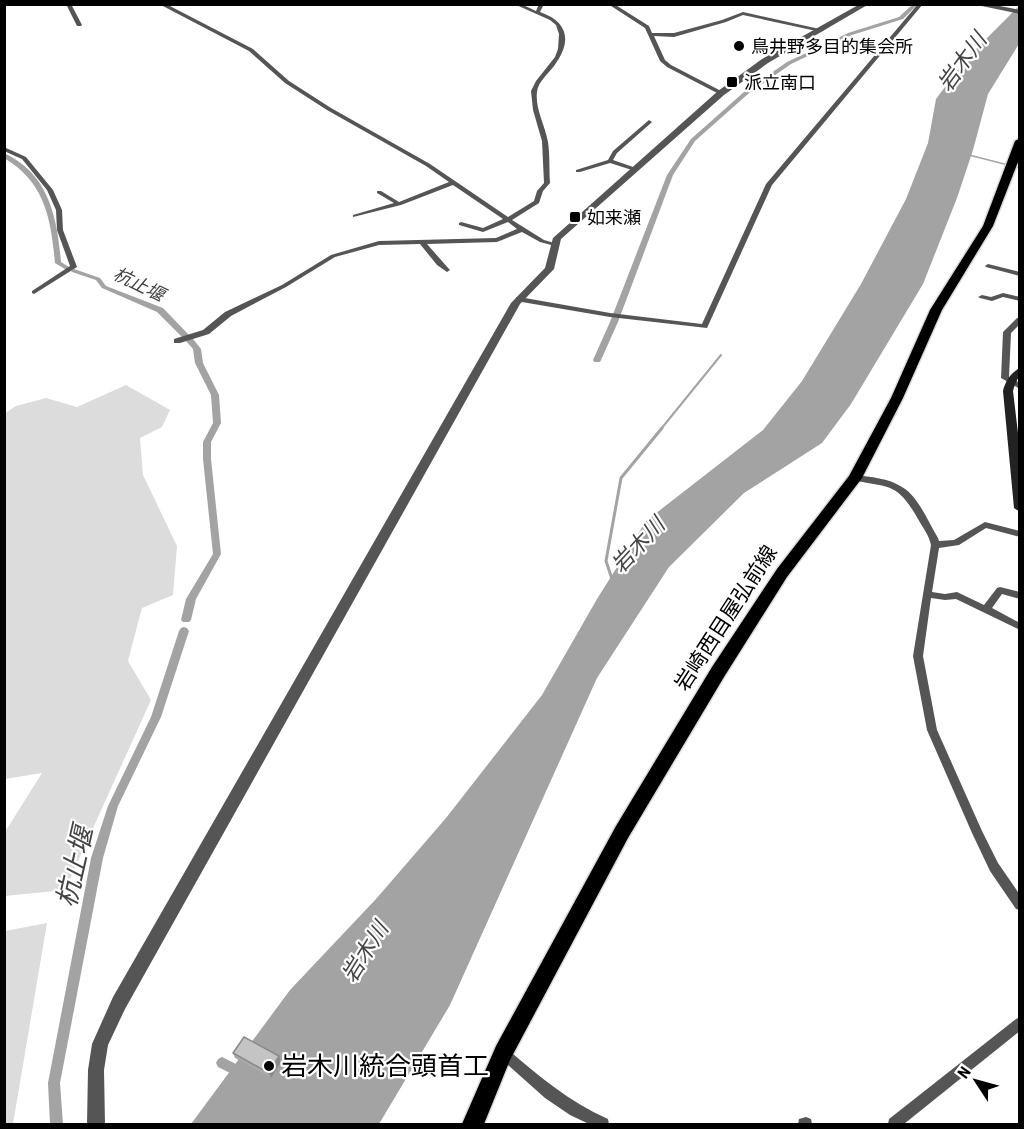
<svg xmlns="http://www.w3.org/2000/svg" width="1024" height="1129" font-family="'Roboto Condensed','Noto Sans JP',sans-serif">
	<rect width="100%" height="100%" fill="#fff"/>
	<!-- green -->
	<g fill="#dcdcdc">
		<polygon points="126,385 170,410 162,427 140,438 143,475 177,546 173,595 142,608 128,661 151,700 65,890 5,896 5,832 42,773 5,779 4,534 6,533 4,532 5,413 16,406 46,398 77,407"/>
		<polygon points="47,923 13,1124 5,1124 5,931"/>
	</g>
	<!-- water -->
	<polygon fill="#a3a3a3" points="1019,6 1019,44 988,94 973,150 957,198 923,284 851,404 822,443 744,493 669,567 597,678 450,1005 379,1124 191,1124 290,990 376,899 446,818 542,695 597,599 646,521 763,430 802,381 861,284 906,199 928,143 936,99 966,59"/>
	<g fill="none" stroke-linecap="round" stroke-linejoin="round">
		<!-- stream-far2 -->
		<polyline stroke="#a3a3a3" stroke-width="1.5" points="969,155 1020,168"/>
		<!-- stream-far1 -->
		<polyline stroke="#a3a3a3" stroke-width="2" points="661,429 721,355"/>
		<!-- stream -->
		<polyline stroke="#a3a3a3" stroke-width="3" points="612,579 606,561 621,478 662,428"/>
		<!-- canal -->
		<g fill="#a3a3a3" fill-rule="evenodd">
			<polygon points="913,4 918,4 903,19 852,35 791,64 748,94 695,141 673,175 618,322 601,360 600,362 594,362 593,360 610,322 667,175 691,139 744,92 787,62 848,33 899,17"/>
			<path d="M4,153C49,174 57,217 61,262L69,267V269H65L55,263C51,219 45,182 4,158Z"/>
			<polygon points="74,269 100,278 106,286 163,308 189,335 188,337 182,337 157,312 102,288 96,280 72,272 71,271"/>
			<polygon points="187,339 193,339 201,349 203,363 219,395 221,423 211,442 211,459 221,554 196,599 191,620 189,622 183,622 181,620 186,599 213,554 203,459 203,442 213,423 211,395 195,363 193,349 186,341"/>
			<polygon points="184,627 187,628 189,631 161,717 118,806 103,858 60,1083 63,1124 50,1124 48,1083 91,858 108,806 151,717 179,631 181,628"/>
			<polygon points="222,1057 248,1070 250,1074 248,1078 244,1080 218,1067 216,1063 218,1059"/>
		</g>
		<defs>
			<polygon id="primary" points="1020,138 1020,157 993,226 942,310 903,398 862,478 787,577 724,677 628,838 510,1060 484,1124 462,1124 496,1046 616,826 712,667 777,569 849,476 891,398 930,310 983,226 1015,141"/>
		</defs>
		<!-- primary casing -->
		<use href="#primary" stroke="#dbdbdb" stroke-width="3"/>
		<!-- minor -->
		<g fill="#555" fill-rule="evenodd">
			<polygon points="66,4 71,4 82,25 81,26 77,26"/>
			<path d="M159,4H166L253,49L289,81L331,108L430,164L508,217L534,201L537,191L544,183L542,141L533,110L531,91L536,81L555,57L558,49L559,34L556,25L550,20L514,4H521L536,11L539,4H544L540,12C569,22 572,42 554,66C548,74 538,82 537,92C535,109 545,125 548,142C550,155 549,169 550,183L543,191L539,203L512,220L544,240L558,244L555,246L540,242L522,232L497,242L427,244L449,269L450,270L447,272L437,265L420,244L379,245L335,257L286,287L231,316L209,334L180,343H174V339L203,330L225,312L282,285L331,255L379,241L496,238L517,229L508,222L483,232L459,225V223L461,222L483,228L503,219L453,185L401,205L353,217V215L394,203L377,193V191H381L399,202L449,182L426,166L327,110L285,83L249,51Z"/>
			<polygon points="608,4 614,4 649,26 652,33 674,33 722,20 743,12 824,30 821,32 743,15 726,22 674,37 654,36 665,60 671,65 723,92 723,94 721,95 667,67 660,61 645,28"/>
			<polygon points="918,4 923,4 772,185 707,328 610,317 516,301 516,297 519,297 610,313 702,324 766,184"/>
			<polygon points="649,120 652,122 651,123 617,153 613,160 636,168 636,170 632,170 610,163 580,172 576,172 576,170 608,160 613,151"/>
			<polygon points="4,147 26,157 53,190 62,210 63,230 77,267 34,294 32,293 32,291 70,266 57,230 56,210 47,190 22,159 4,151"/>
			<polygon points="988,264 1020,272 1020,276 986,267 985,266"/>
			<polygon points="1003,293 1020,297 1020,301 1003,297 992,301 980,298 978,297 982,295 991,297"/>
			<polygon points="1017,318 1020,318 1020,324 1011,333 1009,377 1020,383 1020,389 1001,378 1003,332"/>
			<path d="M855,475C871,477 888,478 902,487C919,497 928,522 938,538L939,541L954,540L985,522L1020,531V537L986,528L959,545L939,548L932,592L945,594L957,592L984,605L997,588L1000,587L1020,592V599L1002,594L992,608L1020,623V630L956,599L945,600L931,598L923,656L937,730L982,831L998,863L1020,895V910L1016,909L990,871L972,833L927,730L913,656L931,545C929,535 923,528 918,519C897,482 890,488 852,480L851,478Z"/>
			<polygon points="1020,1017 1020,1031 904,1124 888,1124 889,1119 1016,1019"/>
			<path d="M503,1047L507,1049C539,1076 569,1102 608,1119L609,1124H589L570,1115L545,1098L499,1057L497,1053L499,1049Z"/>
			<polygon points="806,1117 811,1119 812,1124 798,1124 799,1119"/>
		</g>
		<!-- tertiary -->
		<g fill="#555" fill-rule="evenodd">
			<polygon points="860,4 869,4 768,63 724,95 561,239 554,269 520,304 125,1009 108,1045 104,1070 105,1124 87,1124 88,1070 92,1044 113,997 511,303 545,268 553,238 718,91 762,59"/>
			<polygon points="972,4 989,4 1020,10 1020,14"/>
		</g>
		<!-- secondary -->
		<path fill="#222" fill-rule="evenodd" d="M1020,368C1020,378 1015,382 1013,391L1020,450V512L1014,508L1003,391C1005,382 1011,372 1020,368Z"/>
		<!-- primary -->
		<use href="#primary" fill="#000" fill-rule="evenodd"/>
	</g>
	<!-- wall -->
	<polygon fill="#a9a9a9" points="233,1053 281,1062 271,1078 235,1058"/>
	<!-- shaded-wall -->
	<polygon fill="#898989" points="279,1056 281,1062 271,1078 269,1073"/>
	<!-- building -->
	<polygon fill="#c4c4c4" stroke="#898989" stroke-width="1.5" points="244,1037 279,1056 269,1073 233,1053"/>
	<!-- markers -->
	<g fill="#000" stroke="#fff" stroke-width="2">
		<circle cx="739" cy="46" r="6"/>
		<rect x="726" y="76" width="12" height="12" rx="3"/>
		<rect x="569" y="211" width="12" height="12" rx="3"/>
		<circle cx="269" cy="1066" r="6"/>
	</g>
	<g text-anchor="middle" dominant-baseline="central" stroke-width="4.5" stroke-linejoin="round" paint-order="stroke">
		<!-- far-poi labels -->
		<g font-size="18" fill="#000" stroke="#fff" text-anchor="start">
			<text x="751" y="46">鳥井野多目的集会所</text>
			<text x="744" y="82">派立南口</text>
			<text x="587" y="217">如来瀬</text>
		</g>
		<!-- far-water labels -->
		<g font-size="18" font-style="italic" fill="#444" stroke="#fff">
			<text transform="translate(139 284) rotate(26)">杭止堰</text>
		</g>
		<!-- street labels -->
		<g font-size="21" fill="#000" stroke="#fff">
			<text transform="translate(726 618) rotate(-57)">岩崎西目屋弘前線</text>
		</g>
		<!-- water labels -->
		<g font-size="22" font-style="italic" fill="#444" stroke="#fff">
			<text transform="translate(962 62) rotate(-54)">岩木川</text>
			<text transform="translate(638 545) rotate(-47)">岩木川</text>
			<text transform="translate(365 952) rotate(-58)">岩木川</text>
		</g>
		<!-- near-poi labels -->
		<g font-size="26" fill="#000" stroke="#fff" text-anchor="start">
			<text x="281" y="1066">岩木川統合頭首工</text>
		</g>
		<!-- near-water labels -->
		<g font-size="27" font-style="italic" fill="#444" stroke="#fff">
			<text transform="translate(75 867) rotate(-77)">杭止堰</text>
		</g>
	</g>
	<!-- border -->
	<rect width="1024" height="1129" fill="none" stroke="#000000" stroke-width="12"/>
	<!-- north arrow -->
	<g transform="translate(976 1081) rotate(306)" stroke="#ffffff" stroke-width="4.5" paint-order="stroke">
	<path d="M0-4.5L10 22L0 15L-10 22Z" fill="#000000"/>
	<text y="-9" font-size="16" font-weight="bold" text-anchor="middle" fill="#000000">N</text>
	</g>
</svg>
